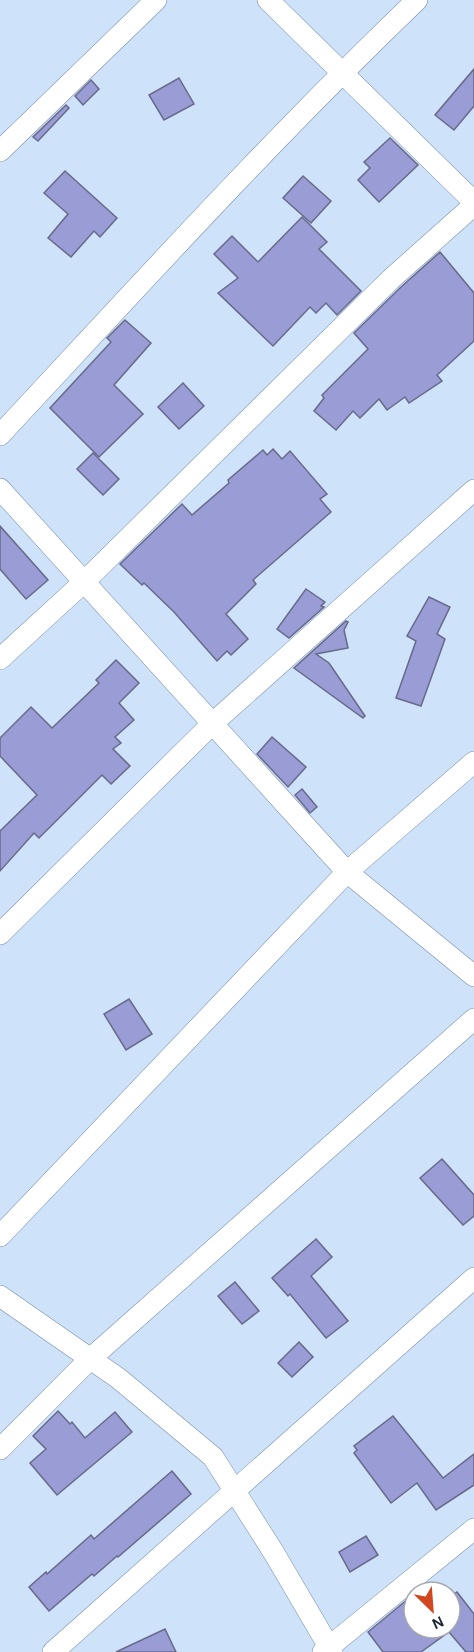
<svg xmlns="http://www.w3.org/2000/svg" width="474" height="1652" font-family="'Alegreya Sans',sans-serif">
	<rect width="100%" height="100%" fill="#cee2fa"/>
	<!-- building -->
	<g fill="#999cd5" stroke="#686a8a" stroke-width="1.5">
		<polygon points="474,69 474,106 454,130 435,115"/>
		<polygon points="179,78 194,104 164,120 149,95"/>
		<polygon points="91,80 99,89 83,105 75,96"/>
		<polygon points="66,105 69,108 38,141 33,137"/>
		<polygon points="390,138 418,165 379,202 358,180 370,168 364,162"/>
		<polygon points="65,171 117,218 100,237 94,231 71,257 48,238 68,214 44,193"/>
		<polygon points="303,176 331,201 311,223 283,198"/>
		<polygon points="302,217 327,242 319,249 361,291 337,315 326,303 316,313 310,307 273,346 218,293 238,278 214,254 232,236 258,262"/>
		<polygon points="440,252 474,293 474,341 437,375 442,381 409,403 405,397 387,410 379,399 360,418 353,411 336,430 314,411 324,398 322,395 368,349 354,333 400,288"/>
		<polygon points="125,320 151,343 114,385 143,414 99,457 50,408 111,342 107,338"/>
		<polygon points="183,383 204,406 179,429 158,407"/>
		<polygon points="273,449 282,459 290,451 327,494 320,499 331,512 253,580 256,584 226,614 248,639 231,655 227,651 217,661 174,612 144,583 142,585 120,564 182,504 192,515 229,483 228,480 263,450 267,455"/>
		<polygon points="93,453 119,479 103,495 77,469"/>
		<polygon points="0,526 48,580 26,599 0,569"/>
		<polygon points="306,589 325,602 321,606 324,607 289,638 277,629"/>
		<polygon points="429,597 450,607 437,634 445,639 421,706 396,698 416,641 407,636"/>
		<polygon points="346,621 348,622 344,630 348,648 316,654 329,663 365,716 363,718 294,668"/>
		<polygon points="116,660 139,683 119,703 134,720 115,737 121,743 113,749 130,766 111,784 102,775 39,838 34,833 0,871 0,831 37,795 0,756 0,738 31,707 52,728 99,683 96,680"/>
		<polygon points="272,737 306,767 288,787 257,754"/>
		<polygon points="302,789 317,807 310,813 295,795"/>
		<polygon points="129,999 152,1034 126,1050 104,1014"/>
		<polygon points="442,1159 474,1195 474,1216 463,1225 420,1178"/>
		<polygon points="316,1239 332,1257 311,1276 348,1321 326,1338 290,1294 288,1296 272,1278"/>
		<polygon points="235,1282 259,1311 242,1324 218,1296"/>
		<polygon points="299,1342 313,1357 292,1377 278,1363"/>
		<polygon points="58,1411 70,1424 72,1422 85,1438 115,1412 132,1432 57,1495 30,1463 46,1449 33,1436"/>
		<polygon points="393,1416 443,1478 474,1454 474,1485 436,1510 417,1483 391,1503 354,1453 357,1450 354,1446"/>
		<polygon points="172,1471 191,1494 118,1557 117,1556 94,1576 92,1574 49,1611 29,1587 46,1572 47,1574 91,1535 94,1539"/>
		<polygon points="366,1536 378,1555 350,1572 339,1552"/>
		<polygon points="457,1592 474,1614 474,1652 466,1652 449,1632 421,1652 383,1652 368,1632 414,1594 414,1628 450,1628 450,1597"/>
		<polygon points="165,1629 176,1652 116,1652"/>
	</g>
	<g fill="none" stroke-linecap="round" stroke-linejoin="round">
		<defs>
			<g id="street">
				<polyline points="268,0 474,202"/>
				<polyline points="0,151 156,0"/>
				<path d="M0,435C137,288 272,139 417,0"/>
				<polyline points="0,489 347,872 474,976"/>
				<polyline points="0,659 84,582 391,279 474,205"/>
				<polyline points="0,934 213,723 474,490"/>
				<polyline points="0,1236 347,872 474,762"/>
				<polyline points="0,1296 118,1378 213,1457 274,1553 332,1652"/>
				<polyline points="0,1449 90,1359 474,1019"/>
				<polyline points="53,1652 474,1278"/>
				<polyline points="323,1652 474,1529"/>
			</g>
		</defs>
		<!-- street casing -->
		<use href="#street" stroke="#778eaa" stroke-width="22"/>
		<!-- street -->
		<use href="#street" stroke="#fff" stroke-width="21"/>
	</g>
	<!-- north arrow -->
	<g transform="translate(432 1610) rotate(155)"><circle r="28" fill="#ffffff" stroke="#a5a8ad" stroke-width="1.5"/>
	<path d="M0-4.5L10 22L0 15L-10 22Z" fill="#d04720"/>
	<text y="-9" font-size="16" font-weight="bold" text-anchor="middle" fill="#1d2632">N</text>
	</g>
</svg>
